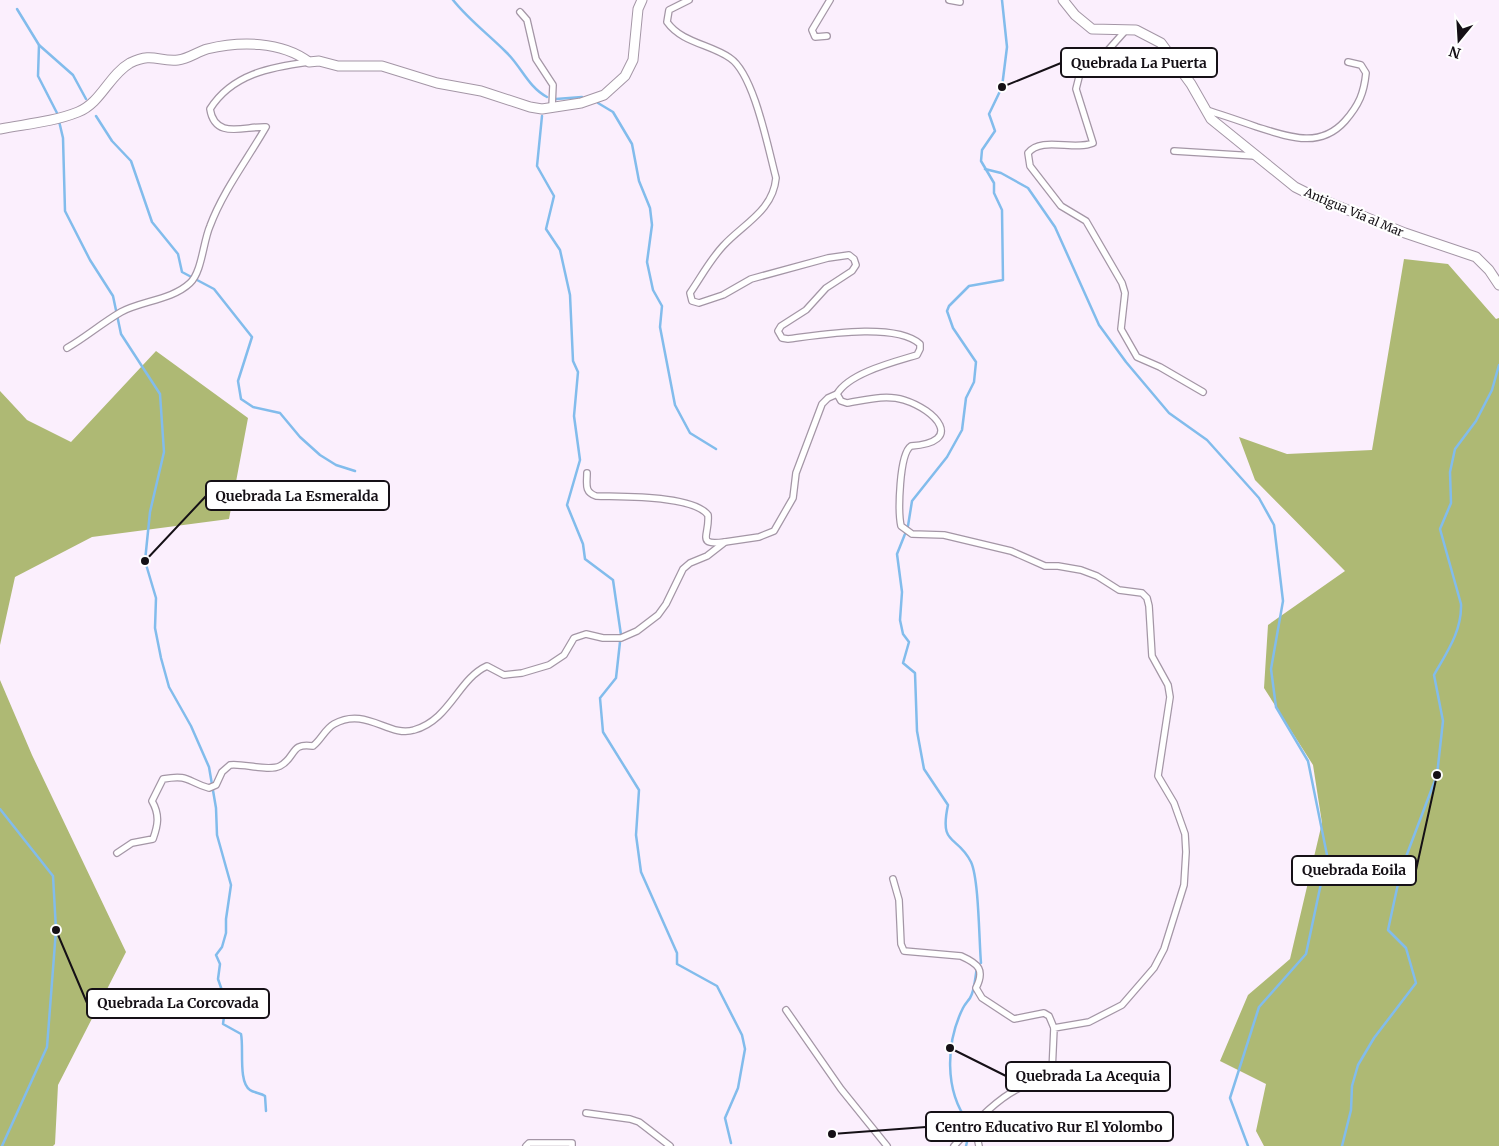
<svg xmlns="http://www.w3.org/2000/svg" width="1499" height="1146" font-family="Merriweather,serif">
	<rect width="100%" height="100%" fill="#fbeffd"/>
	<!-- forest -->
	<g fill="#aeb974">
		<polygon points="1404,259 1448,264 1496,319 1499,318 1499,1146 1264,1146 1256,1131 1266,1084 1220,1061 1248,995 1290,959 1322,823 1313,765 1264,688 1268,625 1345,571 1255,480 1239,437 1287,454 1372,450"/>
		<polygon points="156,351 248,418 229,519 92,537 15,577 0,645 0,391 27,420 71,442"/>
		<polygon points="0,680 32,755 126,952 58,1085 55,1144 53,1146 0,1146"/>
	</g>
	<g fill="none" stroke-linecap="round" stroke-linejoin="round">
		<!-- stream -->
		<g stroke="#82bcec" stroke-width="2.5">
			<path d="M453,0C469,20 488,34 506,52C521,66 528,87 547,97"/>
			<polyline points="17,9 39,45 38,76 58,115"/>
			<polyline points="39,45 73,75 86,99"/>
			<polyline points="556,99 582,97"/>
			<polyline points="598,103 613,112 632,144 639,181 650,208 652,225 647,262 653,290 662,306 660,327 675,405 690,433 716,449"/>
			<polyline points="96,116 112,141 131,161 152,222 178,254 182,272 214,289 252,337 238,381 241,399 253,407 280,413 300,437 320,455 336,465 355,471"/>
			<polyline points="542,116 537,166 554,196 546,229 560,250 570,295 573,361 578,372 574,416 580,460 567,505 583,544 585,559 613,580 621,635"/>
			<path d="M59,121L63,138L65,211L90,260L113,296L121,334L160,394L164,452L150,512L145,561L156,598L155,628L161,658L169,687L191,726L209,767L216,808L217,835L231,885L226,919V933L222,947L216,955L220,964L218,979L226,1002L223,1024L241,1034C244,1048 238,1082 250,1090C254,1093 261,1093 265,1096L266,1111"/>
			<polyline points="985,169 1001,173 1028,188 1055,227 1099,325 1126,362 1169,413 1207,440 1259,498 1274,525 1283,601 1271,669 1276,707 1308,761 1327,855 1306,954 1259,1007 1230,1098 1248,1146"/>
			<polyline points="908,526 912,501 947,457 962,430 966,398 974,382 976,362 953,328 947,311 949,306 969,286 1003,280 1002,210 994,193 994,183 981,161 982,150 995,131 989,114 1002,87 1007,47 1002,0"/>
			<path d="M905,534L897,554L902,592L900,620L903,634L909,642L903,663L915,673L917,731L924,769L948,805C939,847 957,834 971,862C979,879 979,941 981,963"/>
			<polyline points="620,642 616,678 600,698 603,732 639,790 636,835 641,872 677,953 677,964 717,986 742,1035 745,1049 738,1088 725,1118 731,1143"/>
			<polyline points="0,809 53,876 56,930 47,1047 2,1146"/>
			<path d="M968,1122C944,1090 946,1042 963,1008C965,1004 968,1001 970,998C975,990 975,977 977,968"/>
			<polyline points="966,1146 969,1134"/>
			<path d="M1342,1146L1351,1110L1352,1086L1358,1065L1374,1038L1416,983L1406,948L1388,930L1401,870L1437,775L1443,721L1434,675C1447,652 1462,631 1461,604L1440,529L1451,503L1450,472L1455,449L1476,421L1492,390L1499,365"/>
		</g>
		<defs>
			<g id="street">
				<path d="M689,0L669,10L667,22C682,43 710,44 730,58C754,74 768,148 776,178C773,211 743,224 723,246C710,260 701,277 690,293L692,301L699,303L723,295L751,279L828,258L849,255L854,259L856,265L852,271L826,288L806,310L781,326L778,331L782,338L788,339C820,335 895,322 920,344V349L917,355C894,362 849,373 837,394L841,401L847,403C865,400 886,394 904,400C936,410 965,442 911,446C899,454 898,512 901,526L912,534L944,535L1011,551L1045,566H1058L1081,570L1097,576L1119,590L1142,593L1147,598L1149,606L1152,656L1168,685L1170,697L1158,776L1174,803L1185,834L1186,852L1184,885L1164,949L1154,968L1122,1005L1089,1022L1054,1028L1052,1072L1050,1079C1041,1083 1032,1082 1024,1086C997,1097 973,1125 954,1146"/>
				<polyline points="949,0 960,2"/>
				<polyline points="520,12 527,20 536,59 553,85 552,107"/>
				<path d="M1126,30L1093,67L1080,73L1076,89L1093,143C1074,151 1041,136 1028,153L1030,166L1061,206L1086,221L1122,283L1125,293L1121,329L1137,357L1160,367L1203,392"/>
				<polyline points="827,36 815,37 812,30 830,0"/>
				<path d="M1206,110C1223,115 1240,121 1257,127C1289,137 1320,149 1345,121C1359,105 1364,93 1366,73L1361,65L1348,62"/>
				<polyline points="1174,151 1255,156"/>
				<path d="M67,348C86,337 102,323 121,312C141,301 172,300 190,283C202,272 203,242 210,226C223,191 247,160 266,127C244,126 215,140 210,109C232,74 271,67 309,62"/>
				<path d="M587,473C587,484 584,492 596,496C622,497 693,495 708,515C710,535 695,546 725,542"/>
				<path d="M117,853L132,843L153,839C158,825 160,815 152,801L163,779C190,774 187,782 209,788L216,785L222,772L230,765C243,763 268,772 280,766C296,758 290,742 313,746C321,740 325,729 334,724C366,706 389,738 414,730C450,720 458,679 487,666L504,675L522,673L549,665L564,655L574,638L586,634L603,638H621L637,631L658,615L666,604L683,569L690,563L707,556L725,542L759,537L774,531L793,498L796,473L822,404L828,398L837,394"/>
				<path d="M893,879L899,900L901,944L904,951L961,956C979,964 985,970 976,988L982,998L1014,1019L1044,1013L1049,1016L1054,1028"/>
				<polyline points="786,1010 841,1089 887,1146"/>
				<polyline points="586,1113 630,1119 639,1122 670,1146"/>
				<polyline points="974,1123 979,1146"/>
				<polyline points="526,1146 529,1143 572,1143 572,1146"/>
			</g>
			<g id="secondary">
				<polyline points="1063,0 1075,15 1092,29 1136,30 1161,43 1191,84 1211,119 1295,187 1313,196 1405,233 1476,257 1489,270 1499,285"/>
				<path d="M0,129C26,124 53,122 78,112C101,103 109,75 130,63C153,52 158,62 178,60C188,59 197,52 207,49C240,41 281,41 309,62L319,61L338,66H382L437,83L481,91L530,107L542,109L581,103L604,95L625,76L633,60L638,9L642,0"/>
			</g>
		</defs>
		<!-- street casing -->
		<use href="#street" stroke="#a496a6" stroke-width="8"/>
		<!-- secondary casing -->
		<use href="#secondary" stroke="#a496a6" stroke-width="11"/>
		<!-- street -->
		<use href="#street" stroke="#fff" stroke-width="5.5"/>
		<!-- secondary -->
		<use href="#secondary" stroke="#fff" stroke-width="9"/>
	</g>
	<g text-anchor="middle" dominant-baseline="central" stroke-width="4.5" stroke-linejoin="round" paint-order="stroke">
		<!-- street labels -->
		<g font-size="12" fill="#151016" stroke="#fff">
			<text transform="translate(1354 212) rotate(23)">Antigua Vía al Mar</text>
		</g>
	</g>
	<!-- callouts -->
	<path fill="none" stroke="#151016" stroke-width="2" d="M1002 87L1061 63M145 561L206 496M1437 775L1416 870M56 930L87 1003M950 1048L1006 1076M832 1134L926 1127"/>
	<g fill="#151016" stroke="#fff" stroke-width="2">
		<circle cx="1002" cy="87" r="5"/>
		<circle cx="145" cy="561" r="5"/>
		<circle cx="1437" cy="775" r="5"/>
		<circle cx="56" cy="930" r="5"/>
		<circle cx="950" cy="1048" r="5"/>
		<circle cx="832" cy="1134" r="5"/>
	</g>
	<g fill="#fff" stroke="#151016" stroke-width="2">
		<rect x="1061" y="48" width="156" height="29" rx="5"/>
		<rect x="206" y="481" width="183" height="29" rx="5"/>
		<rect x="1292" y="856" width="124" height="29" rx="5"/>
		<rect x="87" y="989" width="182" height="29" rx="5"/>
		<rect x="1006" y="1062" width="164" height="29" rx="5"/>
		<rect x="926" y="1112" width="247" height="29" rx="5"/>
	</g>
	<g font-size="14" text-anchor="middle" font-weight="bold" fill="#151016">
		<text x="1139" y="68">Quebrada La Puerta</text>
		<text x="297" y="501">Quebrada La Esmeralda</text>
		<text x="1354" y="875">Quebrada Eoila</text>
		<text x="178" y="1008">Quebrada La Corcovada</text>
		<text x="1088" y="1081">Quebrada La Acequia</text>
		<text x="1049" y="1132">Centro Educativo Rur El Yolombo</text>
	</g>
	<!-- north arrow -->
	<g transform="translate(1459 40) rotate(198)" stroke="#ffffff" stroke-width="4" paint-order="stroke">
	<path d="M0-4L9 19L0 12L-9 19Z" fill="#151016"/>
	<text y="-8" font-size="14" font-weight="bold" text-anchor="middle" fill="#151016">N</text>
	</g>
</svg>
